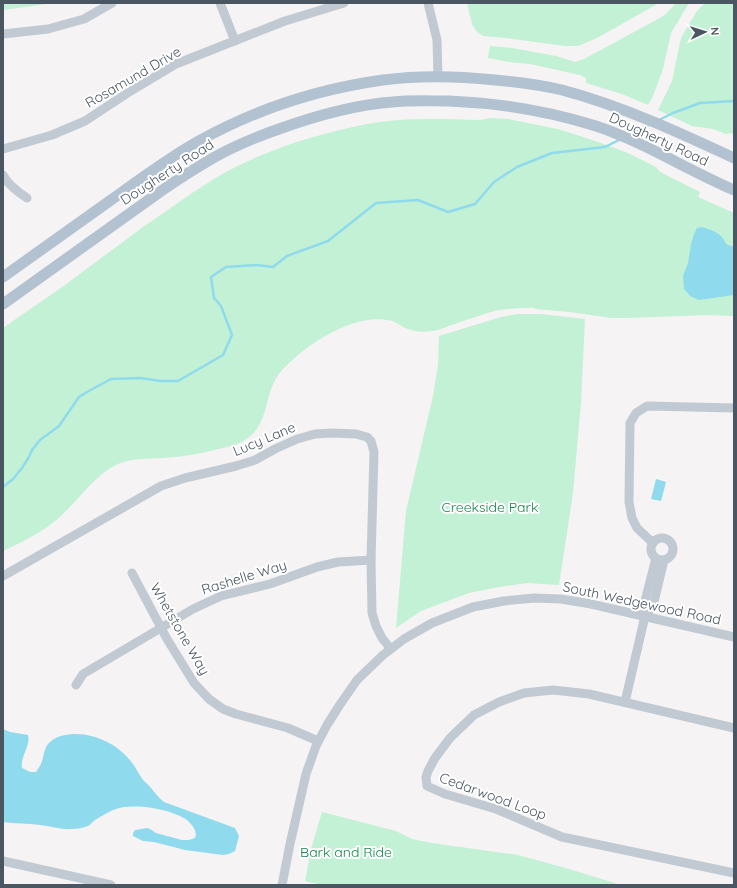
<svg xmlns="http://www.w3.org/2000/svg" width="737" height="888" font-family="Quicksand,sans-serif">
	<rect width="100%" height="100%" fill="#f5f3f3"/>
	<!-- green -->
	<g fill="#c3f1d5">
		<polygon points="3,3 50,3 40,5 3,10"/>
		<polygon points="467,3 659,3 597,38 578,46 565,46 507,38 483,36 476,31 472,24"/>
		<polygon points="676,3 689,3 671,33 663,69 653,96 648,105 622,94 586,83 586,78 580,75 530,64 509,62 488,58 490,46 512,48 556,56 575,62 584,59 658,19 666,14"/>
		<polygon points="705,3 734,3 734,135 731,133 726,134 713,129 692,126 658,110 672,81 681,38 697,11"/>
		<path d="M490,118L508,119L558,129L577,135L604,144L630,154L656,167L658,170L662,173L700,192L698,197L734,213V316L707,315L627,318H611L570,312L535,309V308C521,308 506,308 491,312C477,316 463,321 449,326C443,328 437,331 431,331C421,333 412,331 403,327C400,325 396,322 392,321C355,311 307,344 283,369C262,391 272,423 245,440C237,445 228,447 218,449C200,454 181,457 162,458C147,459 132,458 118,464C97,473 79,499 62,515C45,531 24,541 3,551V328C24,313 45,299 65,285C91,266 117,246 143,227C170,209 196,189 224,173C268,149 317,134 367,124C404,117 443,119 481,120Z"/>
		<polygon points="517,314 541,314 585,319 581,403 573,493 559,585 527,583 499,587 469,593 421,611 396,628 406,511 433,396 438,365 439,336 501,317"/>
		<polygon points="322,812 396,831 412,839 432,843 518,855 569,869 621,885 322,885 305,881 311,849"/>
	</g>
	<!-- water -->
	<g fill="#90daee">
		<path d="M702,227C712,230 722,233 726,244L734,247V295L699,300L690,296L684,289L683,276L688,263L691,244L694,234L697,228Z"/>
		<polygon points="656,479 666,482 661,501 651,499"/>
		<path d="M3,729L10,732L28,735C31,746 20,756 22,768L30,772H36C38,769 41,765 42,761C44,755 44,747 50,742C56,736 67,734 75,734C98,734 120,746 133,764C136,768 138,773 141,777C143,781 148,784 151,788C155,793 158,797 164,802L235,828L239,836L235,851L229,854L223,855L185,850L154,842L143,841L133,836V833L135,830L147,828L150,829L156,833L182,840H189L195,838C198,831 192,825 187,820C171,809 132,802 113,810C107,813 101,816 95,820C92,822 90,825 88,826C83,828 77,829 73,829C62,830 51,826 40,825C27,823 15,824 3,822Z"/>
	</g>
	<g fill="none" stroke-linecap="round" stroke-linejoin="round">
		<!-- stream -->
		<g stroke="#90daee" stroke-width="2.5">
			<polyline points="659,120 673,113 700,103 734,101"/>
			<polyline points="629,135 649,125"/>
			<polyline points="3,487 13,479 22,468 29,457 32,450 40,440 59,426 79,397 87,392 111,379 140,378 161,381 178,381 223,355 232,335 221,306 214,298 211,277 226,267 257,265 273,267 287,256 328,241 376,203 418,200 448,212 475,204 494,182 517,167 552,153 605,147 621,139"/>
		</g>
		<!-- minor -->
		<g stroke="#c1cad2" stroke-width="9">
			<polyline points="220,3 235,41"/>
			<polyline points="428,3 437,40 438,77"/>
			<polyline points="3,34 48,29 84,19 112,3"/>
			<polyline points="3,149 52,135 85,121 126,94 176,64 285,21 344,3"/>
			<path d="M3,175C8,185 18,192 27,198"/>
			<circle cx="662" cy="549" r="11"/>
			<polyline points="653,543 637,528 632,518 629,502 630,423 636,413 647,406 734,408"/>
			<polyline points="132,573 167,639 194,683 209,699 223,709 236,714 288,728 318,741"/>
			<polyline points="3,576 161,486 185,478 236,466 255,460 275,449 297,439 315,434 332,433 356,434 363,436 367,437 371,441 374,452 371,560 372,613 376,626 382,638 391,649"/>
			<polyline points="645,616 653,606 664,560"/>
			<polyline points="76,685 83,674 193,609 221,596 270,584 317,567 338,562 371,560"/>
			<polyline points="625,702 645,616 645,601 656,558"/>
			<polyline points="734,728 589,694 553,690 524,693 499,702 474,715 450,738 435,758 428,771 426,777 427,786 445,794 496,809 562,837 734,873"/>
			<polyline points="3,861 111,885"/>
			<polyline points="282,885 290,844 306,774 316,746 327,725 339,706 357,680 383,655 404,639 432,623 473,607 504,601 534,598 561,599 591,604 734,637"/>
		</g>
		<!-- major -->
		<g stroke="#b3c2d1" stroke-width="11">
			<path d="M3,277C39,251 75,226 111,200C139,180 167,159 197,142C254,110 318,89 383,80C420,75 458,76 495,80C517,82 540,85 562,90C622,106 678,132 734,158"/>
			<path d="M3,304L164,189C180,178 196,168 213,158C234,146 256,137 279,129C315,116 354,105 392,102C411,100 430,101 449,101C500,103 548,111 596,126C644,142 687,170 734,190"/>
		</g>
	</g>
	<g text-anchor="middle" dominant-baseline="central" stroke-width="4" stroke-linejoin="round" paint-order="stroke">
		<!-- street labels -->
		<g font-size="14" fill="#4a5661" stroke="#fff">
			<text transform="translate(133 77) rotate(-30)">Rosamund Drive</text>
			<text transform="translate(659 139) rotate(25)">Dougherty Road</text>
			<text transform="translate(167 172) rotate(-33)">Dougherty Road</text>
			<text transform="translate(264 439) rotate(-23)">Lucy Lane</text>
			<text transform="translate(244 577) rotate(-17)">Rashelle Way</text>
			<text transform="translate(642 603) rotate(12)">South Wedgewood Road</text>
			<text transform="translate(180 629) rotate(60)">Whetstone Way</text>
			<text transform="translate(493 796) rotate(20)">Cedarwood Loop</text>
		</g>
		<!-- park labels -->
		<g font-size="14" fill="#17864f" stroke="#fff">
			<text x="490" y="507">Creekside Park</text>
			<text x="346" y="852">Bark and Ride</text>
		</g>
	</g>
	<!-- border -->
	<rect width="737" height="888" fill="none" stroke="#4a5661" stroke-width="8"/>
	<!-- north arrow -->
	<g transform="translate(705 32) rotate(86)" stroke="#ffffff" stroke-width="3" paint-order="stroke">
	<path d="M0-3L7 15L0 10L-7 15Z" fill="#4a5661"/>
	<text y="-6" font-size="11" font-weight="bold" text-anchor="middle" fill="#4a5661">N</text>
	</g>
</svg>
